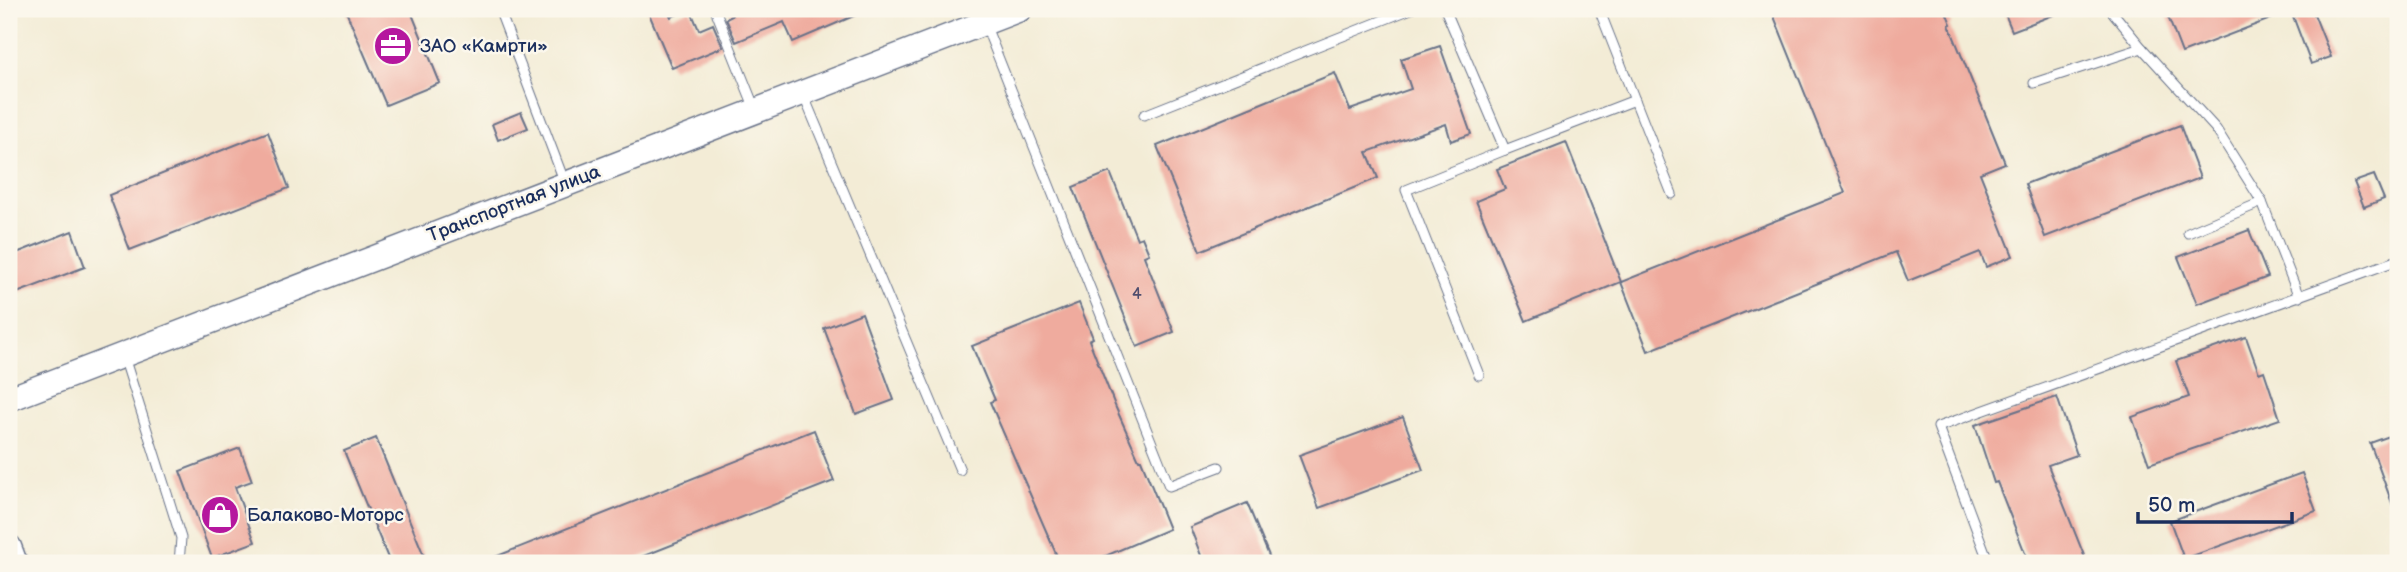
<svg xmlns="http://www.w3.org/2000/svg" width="2407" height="572" font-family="'Balsamiq Sans',sans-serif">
	<rect width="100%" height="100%" fill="#fbf7ec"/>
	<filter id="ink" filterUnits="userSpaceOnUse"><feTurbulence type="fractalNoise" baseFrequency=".0143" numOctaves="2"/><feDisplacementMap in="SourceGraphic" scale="14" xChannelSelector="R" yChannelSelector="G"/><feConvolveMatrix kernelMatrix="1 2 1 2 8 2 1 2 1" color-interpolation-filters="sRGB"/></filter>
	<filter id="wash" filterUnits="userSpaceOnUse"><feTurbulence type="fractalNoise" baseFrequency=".00686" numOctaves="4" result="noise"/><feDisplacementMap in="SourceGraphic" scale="28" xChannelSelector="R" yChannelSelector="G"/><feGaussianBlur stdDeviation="1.57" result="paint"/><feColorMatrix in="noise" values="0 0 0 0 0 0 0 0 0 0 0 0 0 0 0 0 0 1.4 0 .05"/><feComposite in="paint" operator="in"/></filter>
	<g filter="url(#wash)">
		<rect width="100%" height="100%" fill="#f3ecd6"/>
		<g id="blocks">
			<!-- building -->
			<g fill="#efab9e">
				<polygon points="345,9 410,9 440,83 386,105"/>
				<polygon points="647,9 667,9 671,17 690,9 699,30 713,24 723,47 672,68"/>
				<polygon points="729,9 870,9 793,42 784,22 736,42 726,19 732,16"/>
				<polygon points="1771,9 1945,9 1951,24 1949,25 2005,163 1980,173 2013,256 1986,267 1980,252 1908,281 1896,252 1648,351 1621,282 1845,193"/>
				<polygon points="2003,9 2066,9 2066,10 2012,31"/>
				<polygon points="2165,9 2312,9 2331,57 2311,64 2291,11 2182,53"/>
				<polygon points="1440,46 1471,134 1451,141 1446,124 1367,152 1378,178 1200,251 1157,146 1335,73 1350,110 1411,89 1401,59"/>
				<polygon points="521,112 528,128 498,140 492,124"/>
				<polygon points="2180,125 2200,178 2045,237 2025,184"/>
				<polygon points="268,132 289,188 130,250 109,195"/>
				<polygon points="1566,142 1621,282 1526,321 1476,201 1505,189 1497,169"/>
				<polygon points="1110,172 1137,239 1142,237 1149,254 1144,256 1174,332 1137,347 1073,187"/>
				<polygon points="2374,175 2384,199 2364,207 2354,182"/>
				<polygon points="2249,230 2268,277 2197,304 2178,257"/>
				<polygon points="72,231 85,267 9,296 9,256"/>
				<polygon points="1079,303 1093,338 1089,340 1116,408 1139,460 1141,460 1169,529 1089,563 1060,563 990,402 995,400 972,346"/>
				<polygon points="862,313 894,400 856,414 824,328"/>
				<polygon points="2246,337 2259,373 2264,371 2280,419 2149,464 2132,417 2189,397 2176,361"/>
				<polygon points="2057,397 2077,455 2048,465 2087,563 2029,563 1997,482 1994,483 1975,425"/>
				<polygon points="1403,417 1423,470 1319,508 1299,455"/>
				<polygon points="814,430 834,481 626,563 480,563"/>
				<polygon points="2398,433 2398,514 2396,514 2370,443"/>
				<polygon points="376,438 427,563 390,563 344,451"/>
				<polygon points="240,448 252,481 235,487 255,542 212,558 180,471"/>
				<polygon points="2302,473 2316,511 2184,559 2170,521"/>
				<polygon points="1247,503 1272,563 1204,563 1190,527"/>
			</g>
		</g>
	</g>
	<g filter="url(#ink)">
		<use href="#blocks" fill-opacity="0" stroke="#677188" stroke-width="2"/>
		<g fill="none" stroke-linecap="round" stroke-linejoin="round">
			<defs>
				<g id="service">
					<polyline points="499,9 565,183"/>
					<polyline points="715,9 755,109"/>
					<polyline points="1445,9 1505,150 1406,190 1479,375"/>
					<polyline points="1599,9 1672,194"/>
					<polyline points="2110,9 2142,48 2216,129 2262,202 2299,297"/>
					<polyline points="985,24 1169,486 1219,467"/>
					<polyline points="2034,83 2142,48"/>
					<polyline points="803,94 960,470"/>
					<polyline points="1144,115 1411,9"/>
					<polyline points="1505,150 1635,100"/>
					<polyline points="2188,233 2262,202"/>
					<polyline points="124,357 181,538 179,563"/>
					<polyline points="1989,563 1938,427 2398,260"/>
				</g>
				<g id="secondary">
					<polyline points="9,399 1020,9"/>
					<polyline points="9,547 15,563"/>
				</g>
			</defs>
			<!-- service casing -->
			<use href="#service" stroke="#677188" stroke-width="11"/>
			<!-- secondary casing -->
			<use href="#secondary" stroke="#677188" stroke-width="27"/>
			<!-- service -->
			<use href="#service" stroke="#fff" stroke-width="9"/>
			<!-- secondary -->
			<use href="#secondary" stroke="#fff" stroke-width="24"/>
		</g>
	</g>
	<!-- icons -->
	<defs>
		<symbol id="office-disc" viewBox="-11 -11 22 22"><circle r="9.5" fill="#b5179e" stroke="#fbf7ec"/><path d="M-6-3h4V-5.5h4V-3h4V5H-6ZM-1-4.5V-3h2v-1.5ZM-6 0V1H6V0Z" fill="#fff"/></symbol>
		<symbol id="shop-disc" viewBox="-11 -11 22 22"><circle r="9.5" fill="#b5179e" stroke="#fbf7ec"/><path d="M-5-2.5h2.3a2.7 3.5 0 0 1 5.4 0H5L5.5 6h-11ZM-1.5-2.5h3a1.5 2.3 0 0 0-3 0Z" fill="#fff"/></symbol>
	</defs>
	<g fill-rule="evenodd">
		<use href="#office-disc" x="371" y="24" width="44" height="44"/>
		<use href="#shop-disc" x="198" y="493" width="44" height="44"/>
	</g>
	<g text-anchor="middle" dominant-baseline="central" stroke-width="5" stroke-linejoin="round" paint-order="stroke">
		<!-- number labels -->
		<g font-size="16" fill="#504e6e">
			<text x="1137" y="294">4</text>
		</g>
		<!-- poi labels -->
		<g font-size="19" fill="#1b2f5e" stroke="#fbf7ec" text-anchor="start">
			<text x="420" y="46">ЗАО «Камрти»</text>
			<text x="247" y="515">Балаково-Моторс</text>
		</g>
		<!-- street labels -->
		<g font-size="19" fill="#1b2f5e" stroke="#fbf7ec">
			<text transform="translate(514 204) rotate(-21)">Транспортная улица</text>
		</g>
	</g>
	<!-- margin -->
	<rect width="2407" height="572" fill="none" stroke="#fbf7ec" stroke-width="35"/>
	<!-- scale -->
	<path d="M2138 512v10h154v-10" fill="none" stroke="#1b2f5e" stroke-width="3.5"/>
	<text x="2148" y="512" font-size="21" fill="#1b2f5e" stroke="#fbf7ec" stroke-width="5" paint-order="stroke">50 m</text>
</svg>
